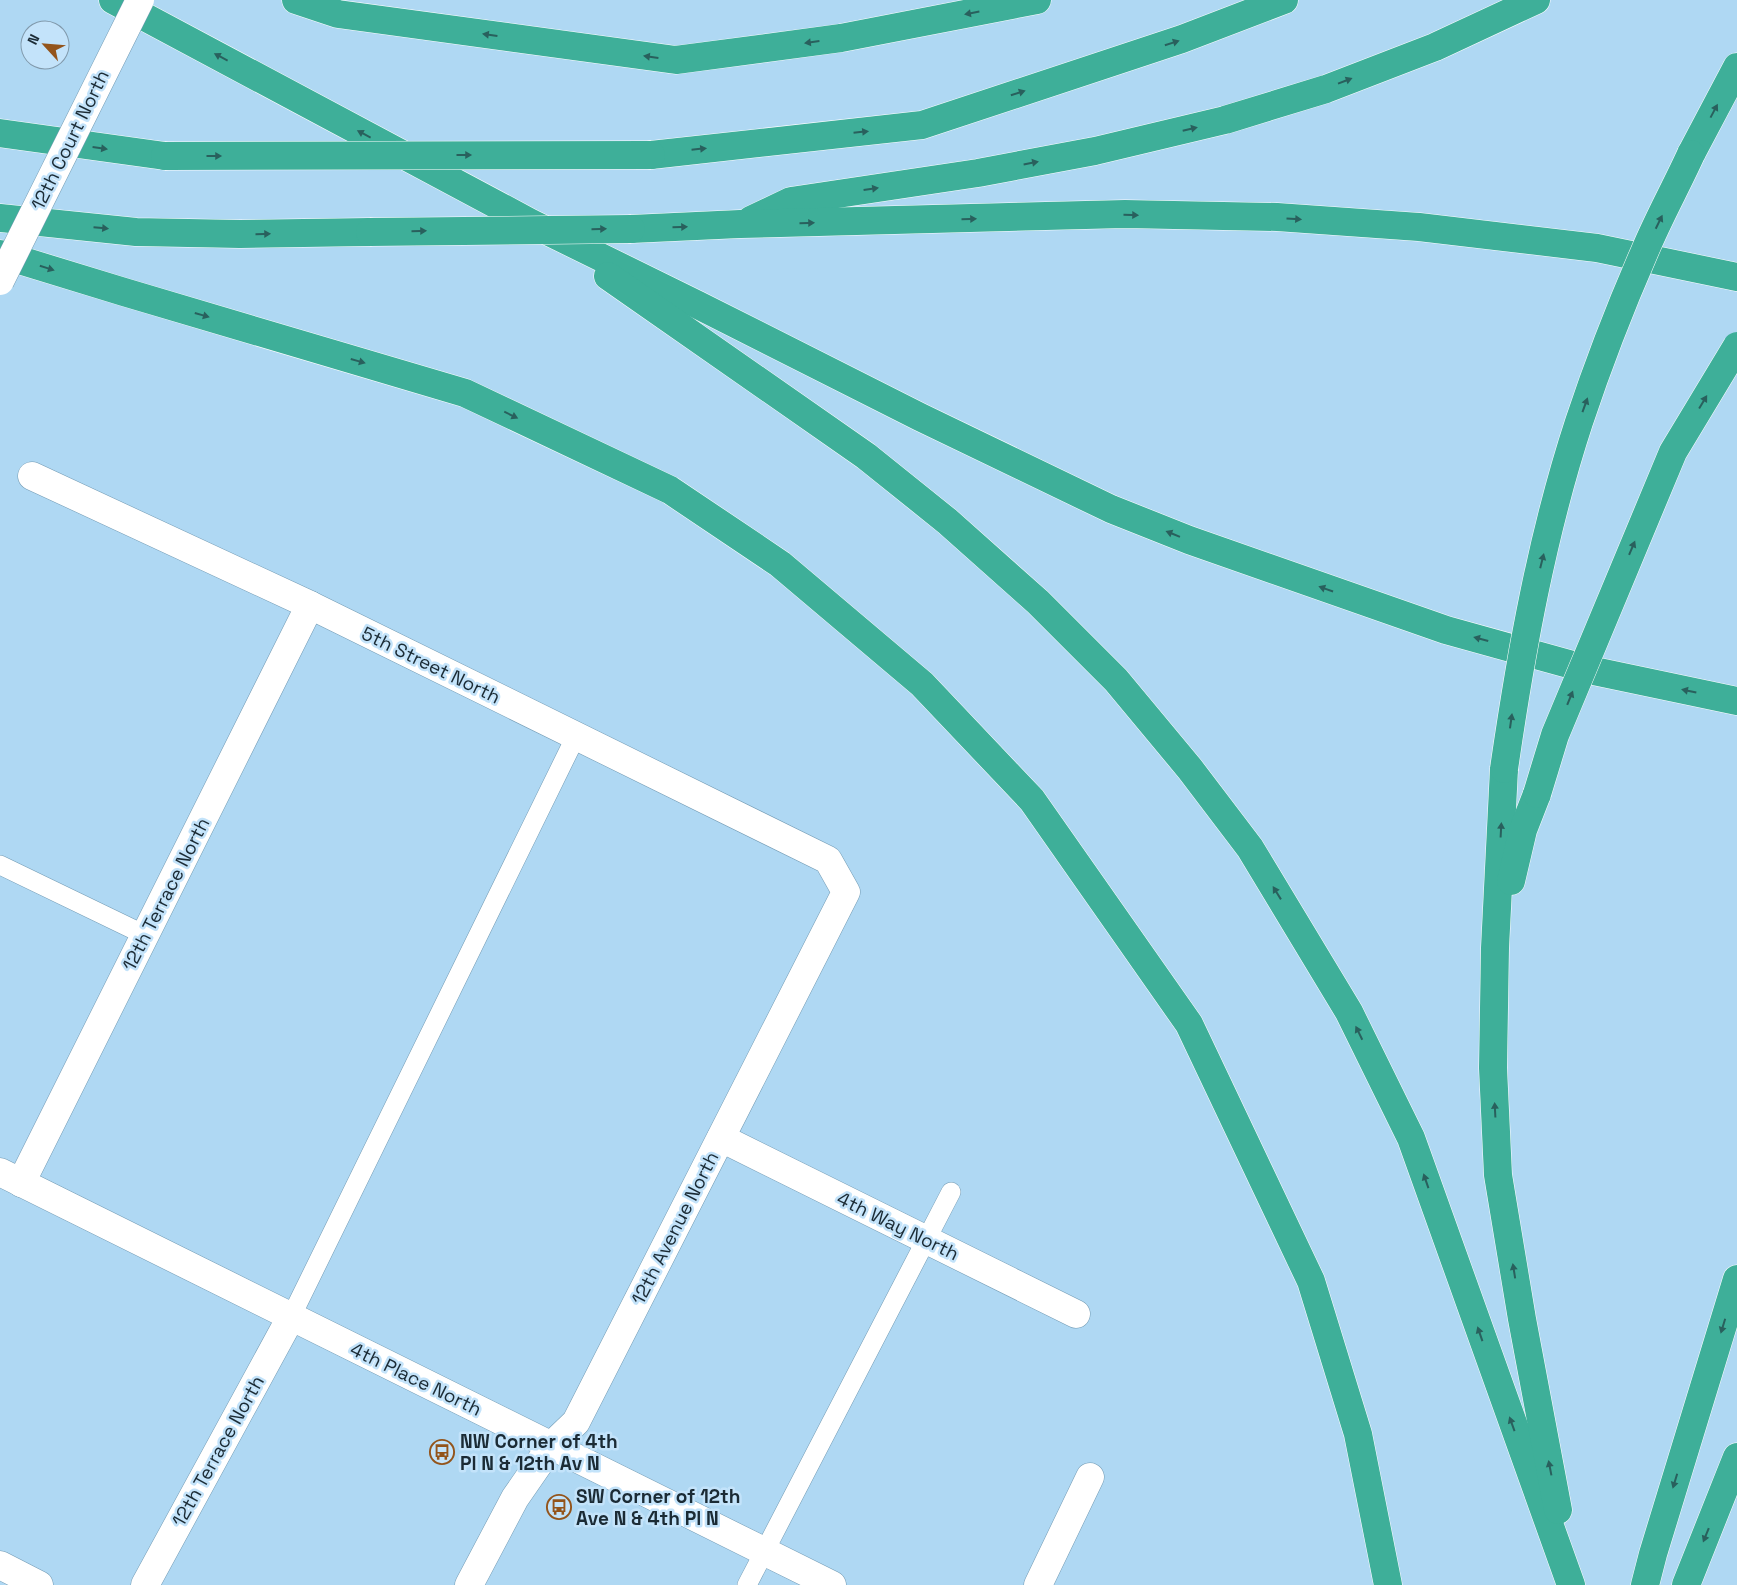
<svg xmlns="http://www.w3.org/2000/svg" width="1737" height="1585" font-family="'Space Grotesk',sans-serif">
	<rect width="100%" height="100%" fill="#afd8f3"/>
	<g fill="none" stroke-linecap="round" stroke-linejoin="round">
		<defs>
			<g id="service">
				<polyline points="0,865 145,935"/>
				<polyline points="291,1317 576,736"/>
				<polyline points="747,1585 951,1192"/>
			</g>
			<g id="minor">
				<polyline points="32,476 310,605 828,860 846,892 576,1422 551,1446 515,1498 469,1585"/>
				<polyline points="721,1138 1076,1314"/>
				<polyline points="21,1183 310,605"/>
				<polyline points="0,1565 39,1585"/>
				<polyline points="145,1585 291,1317"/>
				<polyline points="1038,1585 1090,1477"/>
			</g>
			<polyline id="tertiary" points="0,1172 832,1585"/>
			<g id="motorway">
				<polyline points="113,0 531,223 698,305 920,417 1111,509 1189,540 1446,630 1594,671 1737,701"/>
				<polyline points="296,0 338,14 676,60 841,38 1037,0"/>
				<polyline points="0,133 165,156"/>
				<polyline points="1691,154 1737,67"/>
				<polyline points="651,155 922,125 1182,39 1284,0"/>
				<polyline points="0,218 136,232 240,234 370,232"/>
				<polyline points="751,220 791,201 978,173 1095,151 1225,120 1326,89 1435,47 1536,0"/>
				<polyline points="631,229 740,224 1125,214 1277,217 1419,227 1597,248 1737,277"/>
				<polyline points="0,254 124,292 465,393 670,490 780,564 922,684 1032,800 1189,1024 1311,1281 1358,1434 1388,1585"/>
				<polyline points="608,276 866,456 947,521 1038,602 1116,680 1190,769 1250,848 1349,1012 1411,1138 1571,1585"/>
				<polyline points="1504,769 1495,948 1493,1068 1498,1175 1522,1319 1558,1510"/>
				<polyline points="1511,881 1523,830 1537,794"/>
				<polyline points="1645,1585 1653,1554 1737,1279"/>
				<polyline points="1686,1585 1737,1457"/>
			</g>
		</defs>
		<!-- service casing -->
		<use href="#service" stroke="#739bb4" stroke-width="20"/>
		<!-- minor casing -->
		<use href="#minor" stroke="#739bb4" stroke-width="29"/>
		<!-- tertiary casing -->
		<use href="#tertiary" stroke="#739bb4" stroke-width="29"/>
		<!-- motorway casing -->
		<use href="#motorway" stroke="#fff" stroke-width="29"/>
		<!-- service -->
		<use href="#service" stroke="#fff" stroke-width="19"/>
		<!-- minor -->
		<use href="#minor" stroke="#fff" stroke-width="28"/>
		<!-- tertiary -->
		<use href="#tertiary" stroke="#fff" stroke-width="28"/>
		<!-- motorway -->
		<use href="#motorway" stroke="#3eaf99" stroke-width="28"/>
		<defs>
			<polyline id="tertiary-bridge" points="0,281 140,0"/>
			<g id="motorway-bridge">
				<polyline points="165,156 651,155"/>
				<polyline points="370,232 631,229"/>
				<path d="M1504,769C1521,652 1542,535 1579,422C1598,365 1620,308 1644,253C1658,219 1676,187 1691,154"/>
				<polyline points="1537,794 1555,735 1673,452 1737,346"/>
			</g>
		</defs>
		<!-- tertiary-bridge casing -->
		<use href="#tertiary-bridge" stroke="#739bb4" stroke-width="29" stroke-linecap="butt"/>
		<!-- motorway-bridge casing -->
		<use href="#motorway-bridge" stroke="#fff" stroke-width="29" stroke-linecap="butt"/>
		<!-- tertiary-bridge -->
		<use href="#tertiary-bridge" stroke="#fff" stroke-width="28"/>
		<!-- motorway-bridge -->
		<use href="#motorway-bridge" stroke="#3eaf99" stroke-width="28"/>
	</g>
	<!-- one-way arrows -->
	<defs><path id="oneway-solid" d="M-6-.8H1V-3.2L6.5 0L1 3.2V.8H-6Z" transform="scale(1.25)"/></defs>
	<g fill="#29605d">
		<use href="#oneway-solid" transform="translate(972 13) rotate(169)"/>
		<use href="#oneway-solid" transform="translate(490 35) rotate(-172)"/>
		<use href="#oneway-solid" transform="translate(812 42) rotate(172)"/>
		<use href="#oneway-solid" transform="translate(1172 43) rotate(-18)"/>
		<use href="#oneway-solid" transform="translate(221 57) rotate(-152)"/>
		<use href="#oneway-solid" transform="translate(651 57) rotate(-172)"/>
		<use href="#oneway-solid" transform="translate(1345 81) rotate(-21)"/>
		<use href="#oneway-solid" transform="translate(1018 93) rotate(-18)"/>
		<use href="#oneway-solid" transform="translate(1714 111) rotate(-62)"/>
		<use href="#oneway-solid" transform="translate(1190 129) rotate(-13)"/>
		<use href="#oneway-solid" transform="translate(861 132) rotate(-6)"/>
		<use href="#oneway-solid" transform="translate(364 134) rotate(-152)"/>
		<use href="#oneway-solid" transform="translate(100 148) rotate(8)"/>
		<use href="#oneway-solid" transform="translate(699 149) rotate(-6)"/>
		<use href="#oneway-solid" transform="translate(464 155)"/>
		<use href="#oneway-solid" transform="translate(214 156)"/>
		<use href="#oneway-solid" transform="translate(1031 163) rotate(-11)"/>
		<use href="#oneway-solid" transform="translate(871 189) rotate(-8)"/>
		<use href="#oneway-solid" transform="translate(1131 215) rotate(1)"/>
		<use href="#oneway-solid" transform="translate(969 219) rotate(-2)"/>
		<use href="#oneway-solid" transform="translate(1294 219) rotate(4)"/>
		<use href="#oneway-solid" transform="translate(1659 222) rotate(-64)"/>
		<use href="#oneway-solid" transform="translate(807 223) rotate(-1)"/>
		<use href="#oneway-solid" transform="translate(680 227) rotate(-2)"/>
		<use href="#oneway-solid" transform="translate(101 228) rotate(5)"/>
		<use href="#oneway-solid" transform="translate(599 229) rotate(-1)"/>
		<use href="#oneway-solid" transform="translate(419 231) rotate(-1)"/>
		<use href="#oneway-solid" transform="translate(263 234) rotate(-1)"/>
		<use href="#oneway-solid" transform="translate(47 268) rotate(17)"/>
		<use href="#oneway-solid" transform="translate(202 315) rotate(16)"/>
		<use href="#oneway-solid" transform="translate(358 361) rotate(16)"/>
		<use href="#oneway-solid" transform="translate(1703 402) rotate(-59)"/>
		<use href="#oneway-solid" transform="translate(1585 405) rotate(-70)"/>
		<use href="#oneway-solid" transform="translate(511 415) rotate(26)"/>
		<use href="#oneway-solid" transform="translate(1173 534) rotate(-158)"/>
		<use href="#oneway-solid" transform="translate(1632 548) rotate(-67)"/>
		<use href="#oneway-solid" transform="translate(1542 561) rotate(-76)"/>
		<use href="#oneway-solid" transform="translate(1326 589) rotate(-161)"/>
		<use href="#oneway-solid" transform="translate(1481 639) rotate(-165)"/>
		<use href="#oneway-solid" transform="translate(1689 691) rotate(-168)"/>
		<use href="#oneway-solid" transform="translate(1570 698) rotate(-68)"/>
		<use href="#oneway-solid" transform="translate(1511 721) rotate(-82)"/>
		<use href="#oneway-solid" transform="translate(1501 830) rotate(-87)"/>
		<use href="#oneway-solid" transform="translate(1277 893) rotate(-122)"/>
		<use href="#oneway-solid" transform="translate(1359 1033) rotate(-116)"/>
		<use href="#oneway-solid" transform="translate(1495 1110) rotate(-93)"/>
		<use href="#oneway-solid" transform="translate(1426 1181) rotate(-109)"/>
		<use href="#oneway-solid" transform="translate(1514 1271) rotate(-99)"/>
		<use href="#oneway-solid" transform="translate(1723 1326) rotate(107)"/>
		<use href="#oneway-solid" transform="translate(1480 1334) rotate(-109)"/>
		<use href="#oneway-solid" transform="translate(1512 1424) rotate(-110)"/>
		<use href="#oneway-solid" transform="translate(1550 1468) rotate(-101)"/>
		<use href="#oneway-solid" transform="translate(1675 1481) rotate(107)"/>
		<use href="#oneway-solid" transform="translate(1706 1535) rotate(112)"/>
	</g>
	<!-- icons -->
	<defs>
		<symbol id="bus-ring" viewBox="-11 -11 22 22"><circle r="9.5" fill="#c3e3fa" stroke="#93541b" stroke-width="1.5"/><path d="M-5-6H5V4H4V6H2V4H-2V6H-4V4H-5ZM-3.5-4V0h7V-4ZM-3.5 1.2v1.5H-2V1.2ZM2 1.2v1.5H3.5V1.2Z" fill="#93541b"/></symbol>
	</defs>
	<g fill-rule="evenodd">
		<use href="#bus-ring" x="428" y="1438" width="28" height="28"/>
		<use href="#bus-ring" x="545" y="1493" width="28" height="28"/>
	</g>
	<g text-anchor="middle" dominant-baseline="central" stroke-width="5" stroke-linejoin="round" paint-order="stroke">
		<!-- street labels -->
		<g font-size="19" fill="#1b2b35" stroke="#c3e3fa">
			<text transform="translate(70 140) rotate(-64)">12th Court North</text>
			<text transform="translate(431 665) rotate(26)">5th Street North</text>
			<text transform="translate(166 894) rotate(-63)">12th Terrace North</text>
			<text transform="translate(898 1226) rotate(26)">4th Way North</text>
			<text transform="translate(675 1228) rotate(-63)">12th Avenue North</text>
			<text transform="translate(416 1379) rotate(26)">4th Place North</text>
			<text transform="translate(218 1451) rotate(-61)">12th Terrace North</text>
		</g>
		<!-- poi labels -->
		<g font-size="19" font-weight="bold" fill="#1b2b35" stroke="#c3e3fa" text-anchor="start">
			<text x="460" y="1441">NW Corner of 4th<tspan x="460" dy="22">Pl N &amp; 12th Av N</tspan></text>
			<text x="576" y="1496">SW Corner of 12th<tspan x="576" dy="22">Ave N &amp; 4th Pl N</tspan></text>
		</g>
	</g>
	<!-- north arrow -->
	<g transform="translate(45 45) rotate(296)"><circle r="24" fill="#c3e3fa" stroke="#8099ab"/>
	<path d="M0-4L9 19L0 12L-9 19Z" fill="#93541b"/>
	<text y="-8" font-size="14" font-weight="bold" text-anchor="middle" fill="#1b2b35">N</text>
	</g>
</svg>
